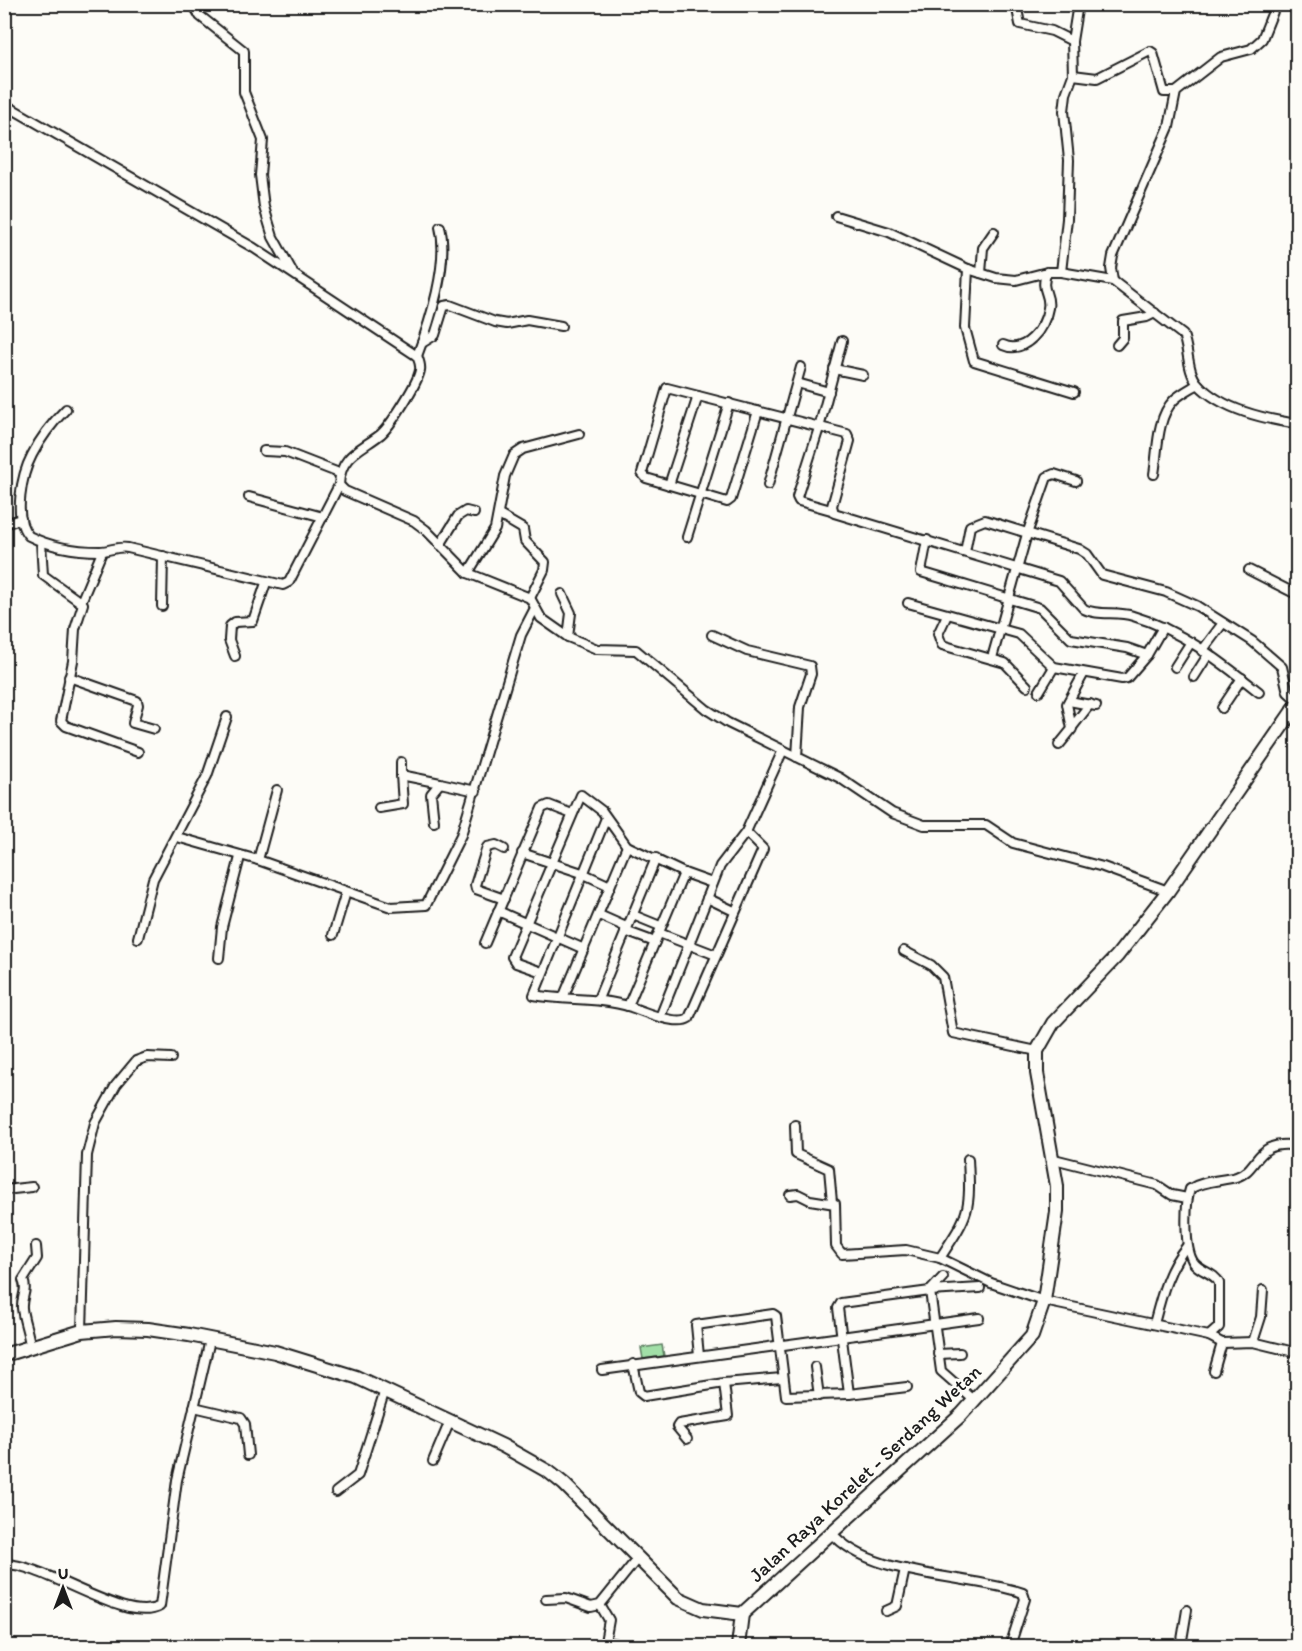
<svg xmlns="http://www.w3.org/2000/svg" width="1302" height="1651" font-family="Itim,sans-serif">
	<rect width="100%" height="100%" fill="#fdfcf7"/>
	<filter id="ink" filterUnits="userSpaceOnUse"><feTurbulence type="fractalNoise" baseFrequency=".0167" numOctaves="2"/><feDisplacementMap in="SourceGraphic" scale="12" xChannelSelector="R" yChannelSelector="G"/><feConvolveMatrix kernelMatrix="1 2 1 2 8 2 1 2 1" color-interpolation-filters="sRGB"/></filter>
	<g filter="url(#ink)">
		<!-- green -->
		<polygon fill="#a1dfa7" stroke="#5e7e62" stroke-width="1.5" points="662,1345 664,1356 643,1359 641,1348"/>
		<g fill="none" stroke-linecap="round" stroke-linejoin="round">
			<defs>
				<g id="minor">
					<polyline points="193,4 200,16 244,51 244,92 263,140 260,175 264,207 273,237 292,271"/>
					<polyline points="1016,4 1020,24 1052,31 1072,41"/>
					<polyline points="1262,4 1275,6"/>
					<polyline points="1073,75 1097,78 1150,51 1153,53 1164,92 1176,92"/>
					<path d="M4,104L254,248L417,356C419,361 421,365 420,370C418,383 391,425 381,434C361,450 340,455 339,485L289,582L283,585L128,548C117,546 110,551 100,551C75,551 51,547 29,536C12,519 22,474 32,455C40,439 53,422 66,409"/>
					<path d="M836,216L889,232L968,269L996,278L1016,280L1047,272H1061L1113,281L1183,335C1189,350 1187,372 1198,384C1222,410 1265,419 1298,424"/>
					<polyline points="968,269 965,328 974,361 1074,392"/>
					<polyline points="1061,272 1067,219 1069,160 1064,111 1066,94 1073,75 1072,41 1078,4"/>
					<polyline points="981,273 983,248 994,232"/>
					<polyline points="1113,281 1111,268 1113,256 1169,127 1176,92 1221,57 1251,49 1262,39 1276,4"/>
					<polyline points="422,343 435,335 444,306 450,305 495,322 507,324 527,320 561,326"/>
					<path d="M1003,345C1025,355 1045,328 1048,308C1051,293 1039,291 1047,272"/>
					<polyline points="1117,345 1123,338 1123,321 1147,317 1155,313"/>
					<path d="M417,356C430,322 449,263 440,227"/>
					<polyline points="834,369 863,375"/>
					<polyline points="797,383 829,392"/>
					<path d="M758,411L731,499L727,502L646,478L642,473L667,388L847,434L850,441L832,506L834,513L1059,581L1084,609C1097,616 1118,611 1133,616C1181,630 1220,661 1259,692"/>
					<polyline points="264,451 285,452 339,473"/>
					<path d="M1154,474C1158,451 1156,418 1174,400C1180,394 1190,389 1198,384"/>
					<polyline points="339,485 345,491 414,521 426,530 468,573 530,598 541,618 568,637 597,649 636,650 706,709 728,723 840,778 892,813 924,825 986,825 1013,843 1103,867 1168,891"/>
					<polyline points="669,485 698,396"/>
					<polyline points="768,485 801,367"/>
					<polyline points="249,497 323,517"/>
					<polyline points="831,510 799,501 797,497 819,428 842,341"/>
					<polyline points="499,515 523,529 525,541 545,562 544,570 530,598"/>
					<polyline points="4,524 21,519"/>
					<polyline points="687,537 729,403"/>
					<polyline points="927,540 921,572 1040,608 1071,639 1127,648 1147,655"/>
					<polyline points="41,542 43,575 83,604 75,629 73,661 61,721 66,726 138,752"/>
					<polyline points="440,545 458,516 466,511 474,513"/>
					<polyline points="965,552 970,526 985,520 1079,549 1087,554 1102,575 1166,592 1197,606 1252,641 1282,667 1288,692 1298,701"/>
					<polyline points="1249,570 1298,595"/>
					<polyline points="468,573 495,529 505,476 514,455 523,449 579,434"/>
					<polyline points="562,594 571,613 568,637"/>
					<polyline points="81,602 102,552"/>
					<polyline points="908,603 1019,634 1054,667 1122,679 1127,678 1147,655 1163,627"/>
					<polyline points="162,606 163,556"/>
					<polyline points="947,615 938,634 942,645 1005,663 1027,686"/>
					<polyline points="712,635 747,651 810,666 811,674 800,707 797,757"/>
					<polyline points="1202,651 1223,623"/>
					<polyline points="235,656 229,640 230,626 235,622 253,621 266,583"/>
					<polyline points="992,658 1027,534 1047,477 1054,474 1076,481"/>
					<polyline points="1175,667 1191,642"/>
					<polyline points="69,677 137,701 138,705 133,723 154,729"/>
					<polyline points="1194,677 1208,655"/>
					<polyline points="1039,692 1054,667"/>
					<polyline points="1069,701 1096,706"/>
					<polyline points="1222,708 1242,678"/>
					<polyline points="1073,726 1090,704"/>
					<polyline points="1059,745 1072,729 1067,704 1084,673"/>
					<polyline points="401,762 401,775"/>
					<polyline points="379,808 403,804 401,775 440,783"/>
					<path d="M606,818L534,995C567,1001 599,997 631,1007C644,1012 678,1026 689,1018L763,849L746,832"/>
					<polyline points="434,822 431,794 440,783 476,791"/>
					<polyline points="177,837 258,860 391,907 426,905 461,835 521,635 535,608"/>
					<polyline points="504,849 496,845 487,847 475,885 476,889 504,899"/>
					<polyline points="522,853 582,873 610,886"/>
					<polyline points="258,860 277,790"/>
					<polyline points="707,898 734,911"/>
					<polyline points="498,911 584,949"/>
					<polyline points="599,915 626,927"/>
					<polyline points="633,915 660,926"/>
					<polyline points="625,931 655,942"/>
					<polyline points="659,933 716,955"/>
					<polyline points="333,935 346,892"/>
					<polyline points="138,938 153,879 207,776 227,717"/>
					<polyline points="485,943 542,808 549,805 572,814"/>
					<polyline points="904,951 931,965 943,977 953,1033 1037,1051"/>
					<polyline points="219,958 222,927 240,857"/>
					<polyline points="542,972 516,963 512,957 581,795 602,811 627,846 684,873 712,883"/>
					<polyline points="563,998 627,846"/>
					<polyline points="598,999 656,858"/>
					<polyline points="628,1006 684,873"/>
					<polyline points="660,1017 720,866 746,832 783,750"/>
					<polyline points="795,1125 796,1154 829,1169 832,1202"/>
					<polyline points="1054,1159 1157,1185 1172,1195 1187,1198"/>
					<polyline points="4,1190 32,1187"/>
					<polyline points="790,1195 798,1194 810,1200 835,1204 836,1246 842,1254 906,1250 940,1258 991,1283 1044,1301 1209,1336 1222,1343 1253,1342 1298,1353"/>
					<path d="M940,1258C969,1214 971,1212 968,1159"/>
					<polyline points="943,1277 930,1291 941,1371 975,1401"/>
					<path d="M1154,1324C1161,1297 1168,1268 1187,1246"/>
					<polyline points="82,1331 87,1155 95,1123 116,1085 136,1061 147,1057 171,1058"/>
					<path d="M1209,1336L1219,1327V1283C1215,1273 1201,1272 1194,1263C1184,1250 1185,1204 1190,1189C1204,1180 1222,1181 1236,1177C1260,1170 1254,1138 1298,1146"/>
					<polyline points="1253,1342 1261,1317 1263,1290"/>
					<path d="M30,1346C29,1333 23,1320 22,1308C21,1297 28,1291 23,1280L37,1258L36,1246"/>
					<polyline points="938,1354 960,1353"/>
					<polyline points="699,1356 696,1325 773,1314 776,1316 786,1396 849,1394 907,1387"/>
					<polyline points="633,1364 639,1392 644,1396 724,1383 782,1378"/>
					<polyline points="815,1367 819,1396"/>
					<polyline points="602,1370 979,1318"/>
					<polyline points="1214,1371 1222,1343"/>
					<polyline points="849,1394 838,1308 841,1303 930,1291 980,1288"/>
					<polyline points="194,1407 241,1418 245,1424 248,1455"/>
					<polyline points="687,1439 677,1427 679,1424 728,1416 724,1383"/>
					<polyline points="433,1461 450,1421"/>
					<polyline points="336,1492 358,1475 385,1390"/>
					<path d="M831,1532C869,1578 968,1574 1023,1593L1025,1599L1010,1646"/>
					<path d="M4,1564C45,1563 127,1626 160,1606L177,1480L210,1340"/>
					<polyline points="546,1599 566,1598 591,1607 600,1605 637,1559"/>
					<polyline points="600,1605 609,1620 605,1642 630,1646"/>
					<polyline points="886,1611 897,1606 905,1569"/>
					<polyline points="1181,1646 1187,1610"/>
				</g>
				<g id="primary">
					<polyline points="4,1355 82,1331 116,1328 148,1329 189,1335 275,1352 356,1377 503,1446 549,1472 564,1484 678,1598 703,1609 742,1614"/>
					<polyline points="742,1614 961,1415 1032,1336 1044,1301 1057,1212 1057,1186 1037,1073 1037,1051 1053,1023 1117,956 1168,891 1298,703"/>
					<polyline points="738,1646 742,1614"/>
				</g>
			</defs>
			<!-- minor casing -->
			<use href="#minor" stroke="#1c1c1c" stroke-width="12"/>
			<!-- primary casing -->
			<use href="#primary" stroke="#1c1c1c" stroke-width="16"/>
			<!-- minor -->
			<use href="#minor" stroke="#fdfcf7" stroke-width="8"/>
			<!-- primary -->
			<use href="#primary" stroke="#fdfcf7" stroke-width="12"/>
		</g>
	</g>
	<g text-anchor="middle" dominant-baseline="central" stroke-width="6" stroke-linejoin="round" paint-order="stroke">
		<!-- street labels -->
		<g font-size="20" fill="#1c1c1c" stroke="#fdfcf7">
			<text transform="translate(865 1473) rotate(-43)">Jalan Raya Korelet - Serdang Wetan</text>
		</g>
	</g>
	<!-- margin -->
	<rect width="1302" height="1651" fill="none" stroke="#fdfcf7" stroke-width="24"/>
	<rect x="12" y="12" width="1278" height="1627" fill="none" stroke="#1c1c1c" stroke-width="2" filter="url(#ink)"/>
	<!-- north arrow -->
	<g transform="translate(63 1588)" stroke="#fdfcf7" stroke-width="4.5" paint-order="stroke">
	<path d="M0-4.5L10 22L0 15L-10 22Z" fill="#1c1c1c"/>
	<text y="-9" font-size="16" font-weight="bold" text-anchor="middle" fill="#1c1c1c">U</text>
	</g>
</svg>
